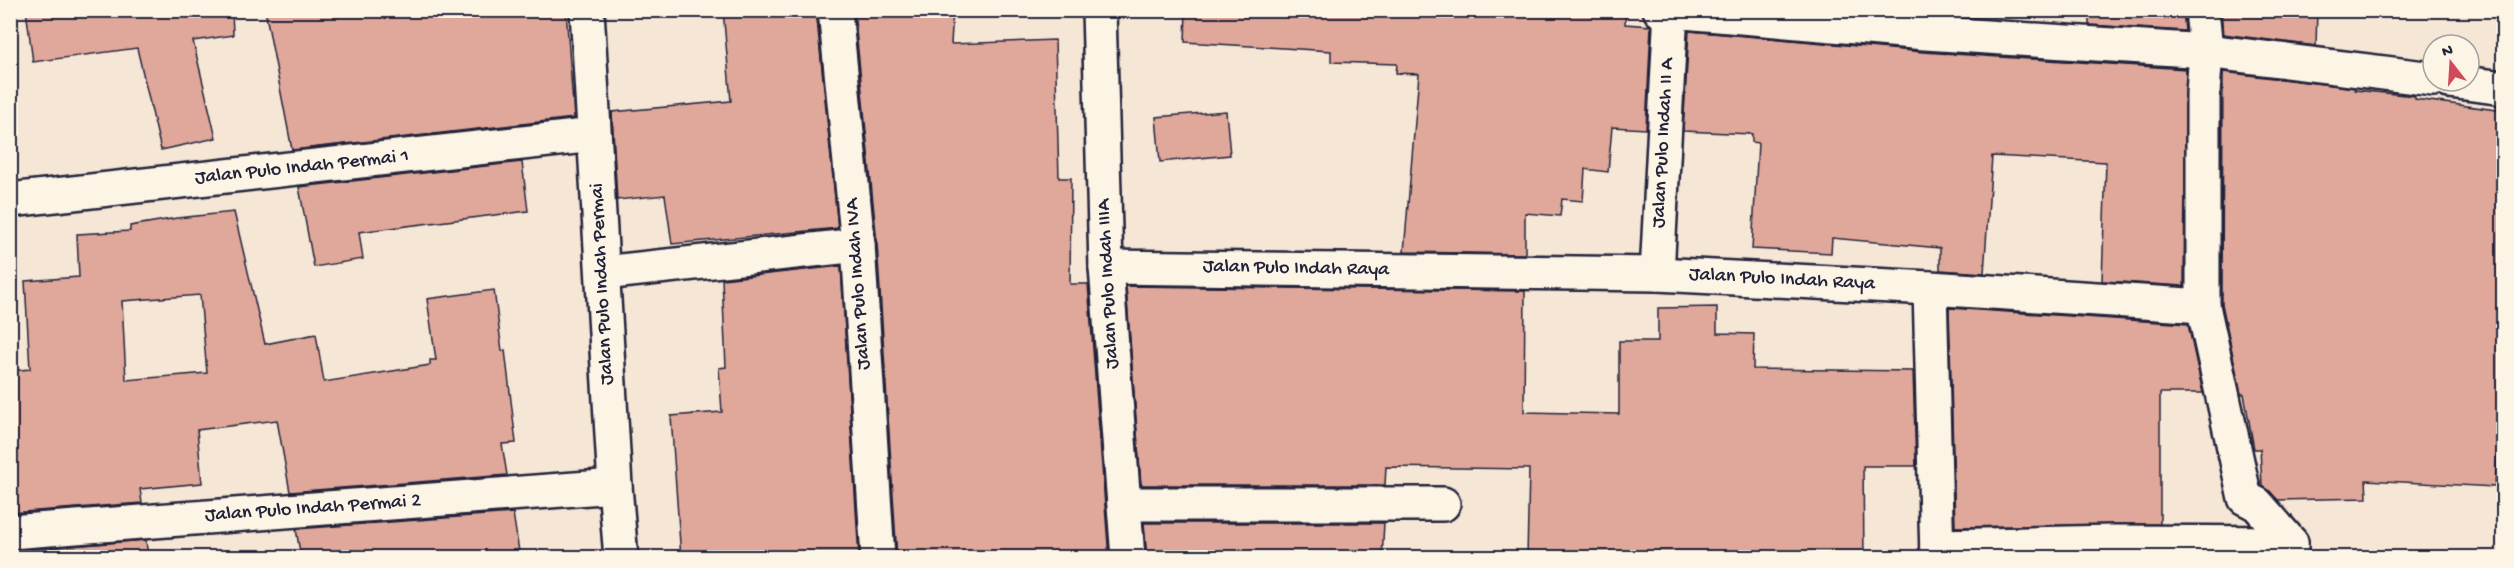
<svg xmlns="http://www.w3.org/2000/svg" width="2514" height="568" font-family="'Gochi Hand',sans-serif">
	<rect width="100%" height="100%" fill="#f6e6d6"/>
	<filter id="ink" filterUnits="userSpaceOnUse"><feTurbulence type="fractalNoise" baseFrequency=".0167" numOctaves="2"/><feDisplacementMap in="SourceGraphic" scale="12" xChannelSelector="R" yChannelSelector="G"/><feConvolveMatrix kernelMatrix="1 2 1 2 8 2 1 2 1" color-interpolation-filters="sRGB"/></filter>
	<g filter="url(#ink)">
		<!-- building -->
		<g fill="#e0a89a" stroke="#22223b" stroke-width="1.5" fill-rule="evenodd">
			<polygon points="26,10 232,10 233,35 193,41 216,138 161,150 137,48 33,62"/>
			<polygon points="265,10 566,10 574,118 292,150"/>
			<polygon points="723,10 816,10 838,228 672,244 665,195 617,200 612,112 731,101"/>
			<polygon points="854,10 953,10 951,44 1055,40 1059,178 1071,178 1070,284 1088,284 1109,558 897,558 877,243"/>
			<polygon points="1186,10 1626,10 1625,24 1651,26 1646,129 1612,127 1608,172 1585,169 1583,201 1562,199 1560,216 1525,213 1525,254 1404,252 1419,74 1396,73 1397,64 1331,62 1331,51 1185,42"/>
			<polygon points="2089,10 2183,10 2185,31 2089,25"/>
			<polygon points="2221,10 2317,10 2316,46 2223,34"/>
			<polygon points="1689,31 1923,52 2186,69 2184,286 2102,281 2106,162 1992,156 1984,273 1940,270 1940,248 1832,238 1831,253 1752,249 1758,143 1752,142 1752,134 1683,131"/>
			<polygon points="2223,72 2355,88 2355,90 2415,96 2415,99 2504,111 2504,345 2495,487 2366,480 2367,498 2278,500 2262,485 2260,449 2254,449 2244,394 2241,394 2222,304"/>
			<polygon points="1226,111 1230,155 1160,162 1156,117"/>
			<polygon points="522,162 528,211 359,232 363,259 314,267 299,187"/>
			<path d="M234,212L265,344L316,334L324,382L430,365V360H436L427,299L494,290L502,351L505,350L516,443L502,444L507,475L290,492L277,420L197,430L202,483L140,489L142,503L10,513V371L30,369L25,281L79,277L77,234L130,231V226L177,218ZM200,295L207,373L126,380L122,301Z"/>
			<polygon points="841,266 859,558 681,558 671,416 722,412 719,368 726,367 722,279"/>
			<polygon points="1126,286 1525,291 1524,412 1619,414 1619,341 1658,341 1658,308 1717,307 1717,333 1754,334 1753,369 1913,371 1916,466 1863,466 1864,558 1527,558 1529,469 1386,467 1385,485 1141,485"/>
			<polygon points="1949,308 2188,324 2203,393 2160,393 2160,524 1955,527"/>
			<polygon points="513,513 520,558 301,558 296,529"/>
			<polygon points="1144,523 1384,523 1382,558 1147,558"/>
			<polygon points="146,540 148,558 10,558 10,551"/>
		</g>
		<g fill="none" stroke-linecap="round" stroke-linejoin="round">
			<defs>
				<g id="minor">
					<polyline points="587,10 615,486 621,558"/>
					<polyline points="835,10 858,245 878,558"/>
					<polyline points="1099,10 1106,267 1128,558"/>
					<polyline points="1660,10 1925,33 2206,51 2433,79"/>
					<polyline points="2449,81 2504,88"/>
					<polyline points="10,200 594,135"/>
					<polyline points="1106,267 1657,274 1930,288 2203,306 2203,93 2206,51 2202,10"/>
					<polyline points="603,273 858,245"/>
					<polyline points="1657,274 1671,10"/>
					<polyline points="1930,288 1937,558"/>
					<polyline points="2203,306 2245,498 2257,504 2291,543 2291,558"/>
					<polyline points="1124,504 1443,504"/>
					<polyline points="10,532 615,486"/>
					<polyline points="1937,546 2113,542 2291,543"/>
				</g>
			</defs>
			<!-- minor casing -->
			<use href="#minor" stroke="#22223b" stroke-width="38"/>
			<!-- minor -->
			<use href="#minor" stroke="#fcf5e5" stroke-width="33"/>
		</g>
	</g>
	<g text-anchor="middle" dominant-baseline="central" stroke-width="4.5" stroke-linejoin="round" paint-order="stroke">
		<!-- street labels -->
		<g font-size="20" fill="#22223b" stroke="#fcf5e5">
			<text transform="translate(1664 143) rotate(-87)">Jalan Pulo Indah II A</text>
			<text transform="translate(302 168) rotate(-6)">Jalan Pulo Indah Permai 1</text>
			<text transform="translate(1296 269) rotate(1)">Jalan Pulo Indah Raya</text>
			<text transform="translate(1782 280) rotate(3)">Jalan Pulo Indah Raya</text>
			<text transform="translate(603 284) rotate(-93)">Jalan Pulo Indah Permai</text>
			<text transform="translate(859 284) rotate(-94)">Jalan Pulo Indah IVA</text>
			<text transform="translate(1109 284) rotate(-93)">Jalan Pulo Indah IIIA</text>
			<text transform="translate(313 509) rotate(-4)">Jalan Pulo Indah Permai 2</text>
		</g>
	</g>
	<!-- margin -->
	<rect width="2514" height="568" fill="none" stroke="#fcf5e5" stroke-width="36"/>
	<rect x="18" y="18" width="2478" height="532" fill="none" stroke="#22223b" stroke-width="2" filter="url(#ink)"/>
	<!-- north arrow -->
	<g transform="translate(2451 63) rotate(343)"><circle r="28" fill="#fcf5e5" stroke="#a5a1a1" stroke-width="1.5"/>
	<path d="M0-4.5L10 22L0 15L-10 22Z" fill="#d1495b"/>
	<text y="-9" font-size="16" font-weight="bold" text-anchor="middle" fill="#22223b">N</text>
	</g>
</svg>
